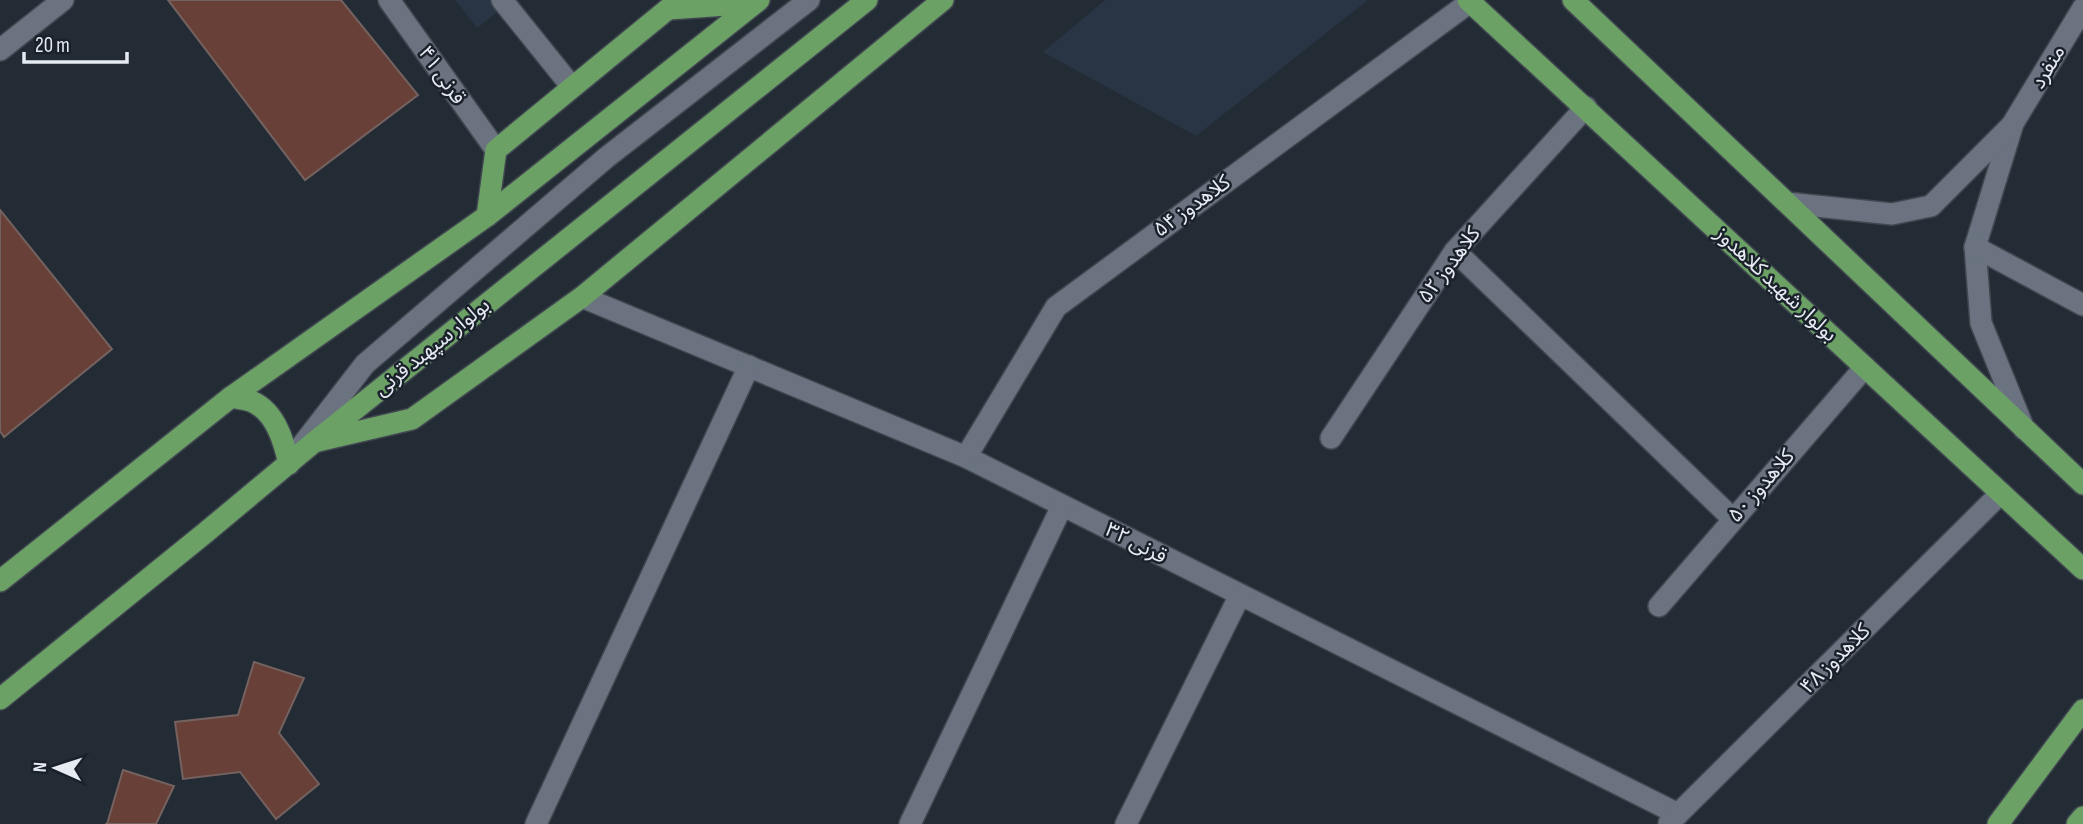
<svg xmlns="http://www.w3.org/2000/svg" width="2083" height="824" font-family="'Sofia Sans Condensed','Noto Sans Arabic',sans-serif">
	<rect width="100%" height="100%" fill="#232b35"/>
	<!-- built -->
	<g fill="#293544">
		<polygon points="455,0 513,0 477,28"/>
		<polygon points="1105,0 1368,0 1196,136 1043,52"/>
	</g>
	<!-- building -->
	<g fill="#684038" stroke="#73625f" stroke-width="2">
		<polygon points="168,0 341,0 418,95 305,180"/>
		<polygon points="0,210 112,349 4,437 0,431"/>
		<polygon points="254,662 304,678 279,733 319,784 276,819 240,772 183,779 175,722 238,715"/>
		<polygon points="123,770 174,786 156,824 105,824 107,824"/>
	</g>
	<g fill="none" stroke-linecap="round" stroke-linejoin="round">
		<defs>
			<g id="minor">
				<polyline points="389,0 496,150"/>
				<polyline points="502,0 572,87"/>
				<polyline points="0,50 63,0"/>
				<polyline points="2012,127 1975,247 1981,323 2024,429"/>
				<polyline points="1787,203 1892,214 1931,206 2012,125 2083,8"/>
				<polyline points="1975,247 2083,305"/>
				<polyline points="1455,251 1733,519"/>
				<polyline points="582,297 966,457 1678,814"/>
				<polyline points="1331,438 1455,251 1586,107"/>
				<polyline points="300,448 365,364 607,157 809,0"/>
				<polyline points="966,457 1056,307 1470,2"/>
				<polyline points="1659,606 1865,367"/>
				<polyline points="1669,823 2001,493"/>
				<polyline points="536,824 749,366"/>
				<polyline points="910,824 1062,506"/>
				<polyline points="1126,824 1240,595"/>
			</g>
			<g id="major">
				<polyline points="1468,0 2083,569"/>
				<polyline points="1573,0 2083,484"/>
				<polyline points="669,9 755,3"/>
				<polyline points="487,216 496,150 679,0"/>
				<path d="M231,397C238,399 247,399 253,402C276,413 284,442 289,464"/>
				<polyline points="318,441 412,419 582,297 943,0"/>
				<polyline points="0,581 231,397 487,216 759,0"/>
				<polyline points="0,699 205,533 313,443 867,0"/>
				<polyline points="1998,824 2083,710"/>
				<polyline points="2077,824 2083,817"/>
			</g>
		</defs>
		<!-- minor casing -->
		<use href="#minor" stroke="#404750" stroke-width="24"/>
		<!-- major casing -->
		<use href="#major" stroke="#404750" stroke-width="24"/>
		<!-- minor -->
		<use href="#minor" stroke="#6a737f" stroke-width="21"/>
		<!-- major -->
		<use href="#major" stroke="#6ca166" stroke-width="21"/>
	</g>
	<g text-anchor="middle" dominant-baseline="central" stroke-width="5" stroke-linejoin="round" paint-order="stroke">
		<!-- street labels -->
		<g font-size="21" fill="#e6ebf2" stroke="#1a212b">
			<text transform="translate(2048 67) rotate(-59)">منفرد</text>
			<text transform="translate(442 75) rotate(55)">قرنی ۴۱</text>
			<text transform="translate(1192 206) rotate(-36)">کلاهدوز ۵۴</text>
			<text transform="translate(1449 265) rotate(-53)">کلاهدوز ۵۲</text>
			<text transform="translate(1776 284) rotate(43)">بولوار شهید کلاهدوز</text>
			<text transform="translate(432 347) rotate(-39)">بولوار سپهبد قرنی</text>
			<text transform="translate(1761 486) rotate(-49)">کلاهدوز ۵۰</text>
			<text transform="translate(1136 543) rotate(27)">قرنی ۳۲</text>
			<text transform="translate(1835 659) rotate(-45)">کلاهدوز ۴۸</text>
		</g>
	</g>
	<!-- north arrow -->
	<g transform="translate(56 768) rotate(273)" stroke="#1a212b" stroke-width="5" paint-order="stroke">
	<path d="M0-5L12 26L0 18L-12 26Z" fill="#e6ebf2"/>
	<text y="-10" font-size="19" font-weight="bold" text-anchor="middle" fill="#e6ebf2">N</text>
	</g>
	<!-- scale -->
	<path d="M24 52v10h103v-10" fill="none" stroke="#e6ebf2" stroke-width="3.5"/>
	<text x="35" y="52" font-size="21" fill="#e6ebf2" stroke="#1a212b" stroke-width="5" paint-order="stroke">20 m</text>
</svg>
